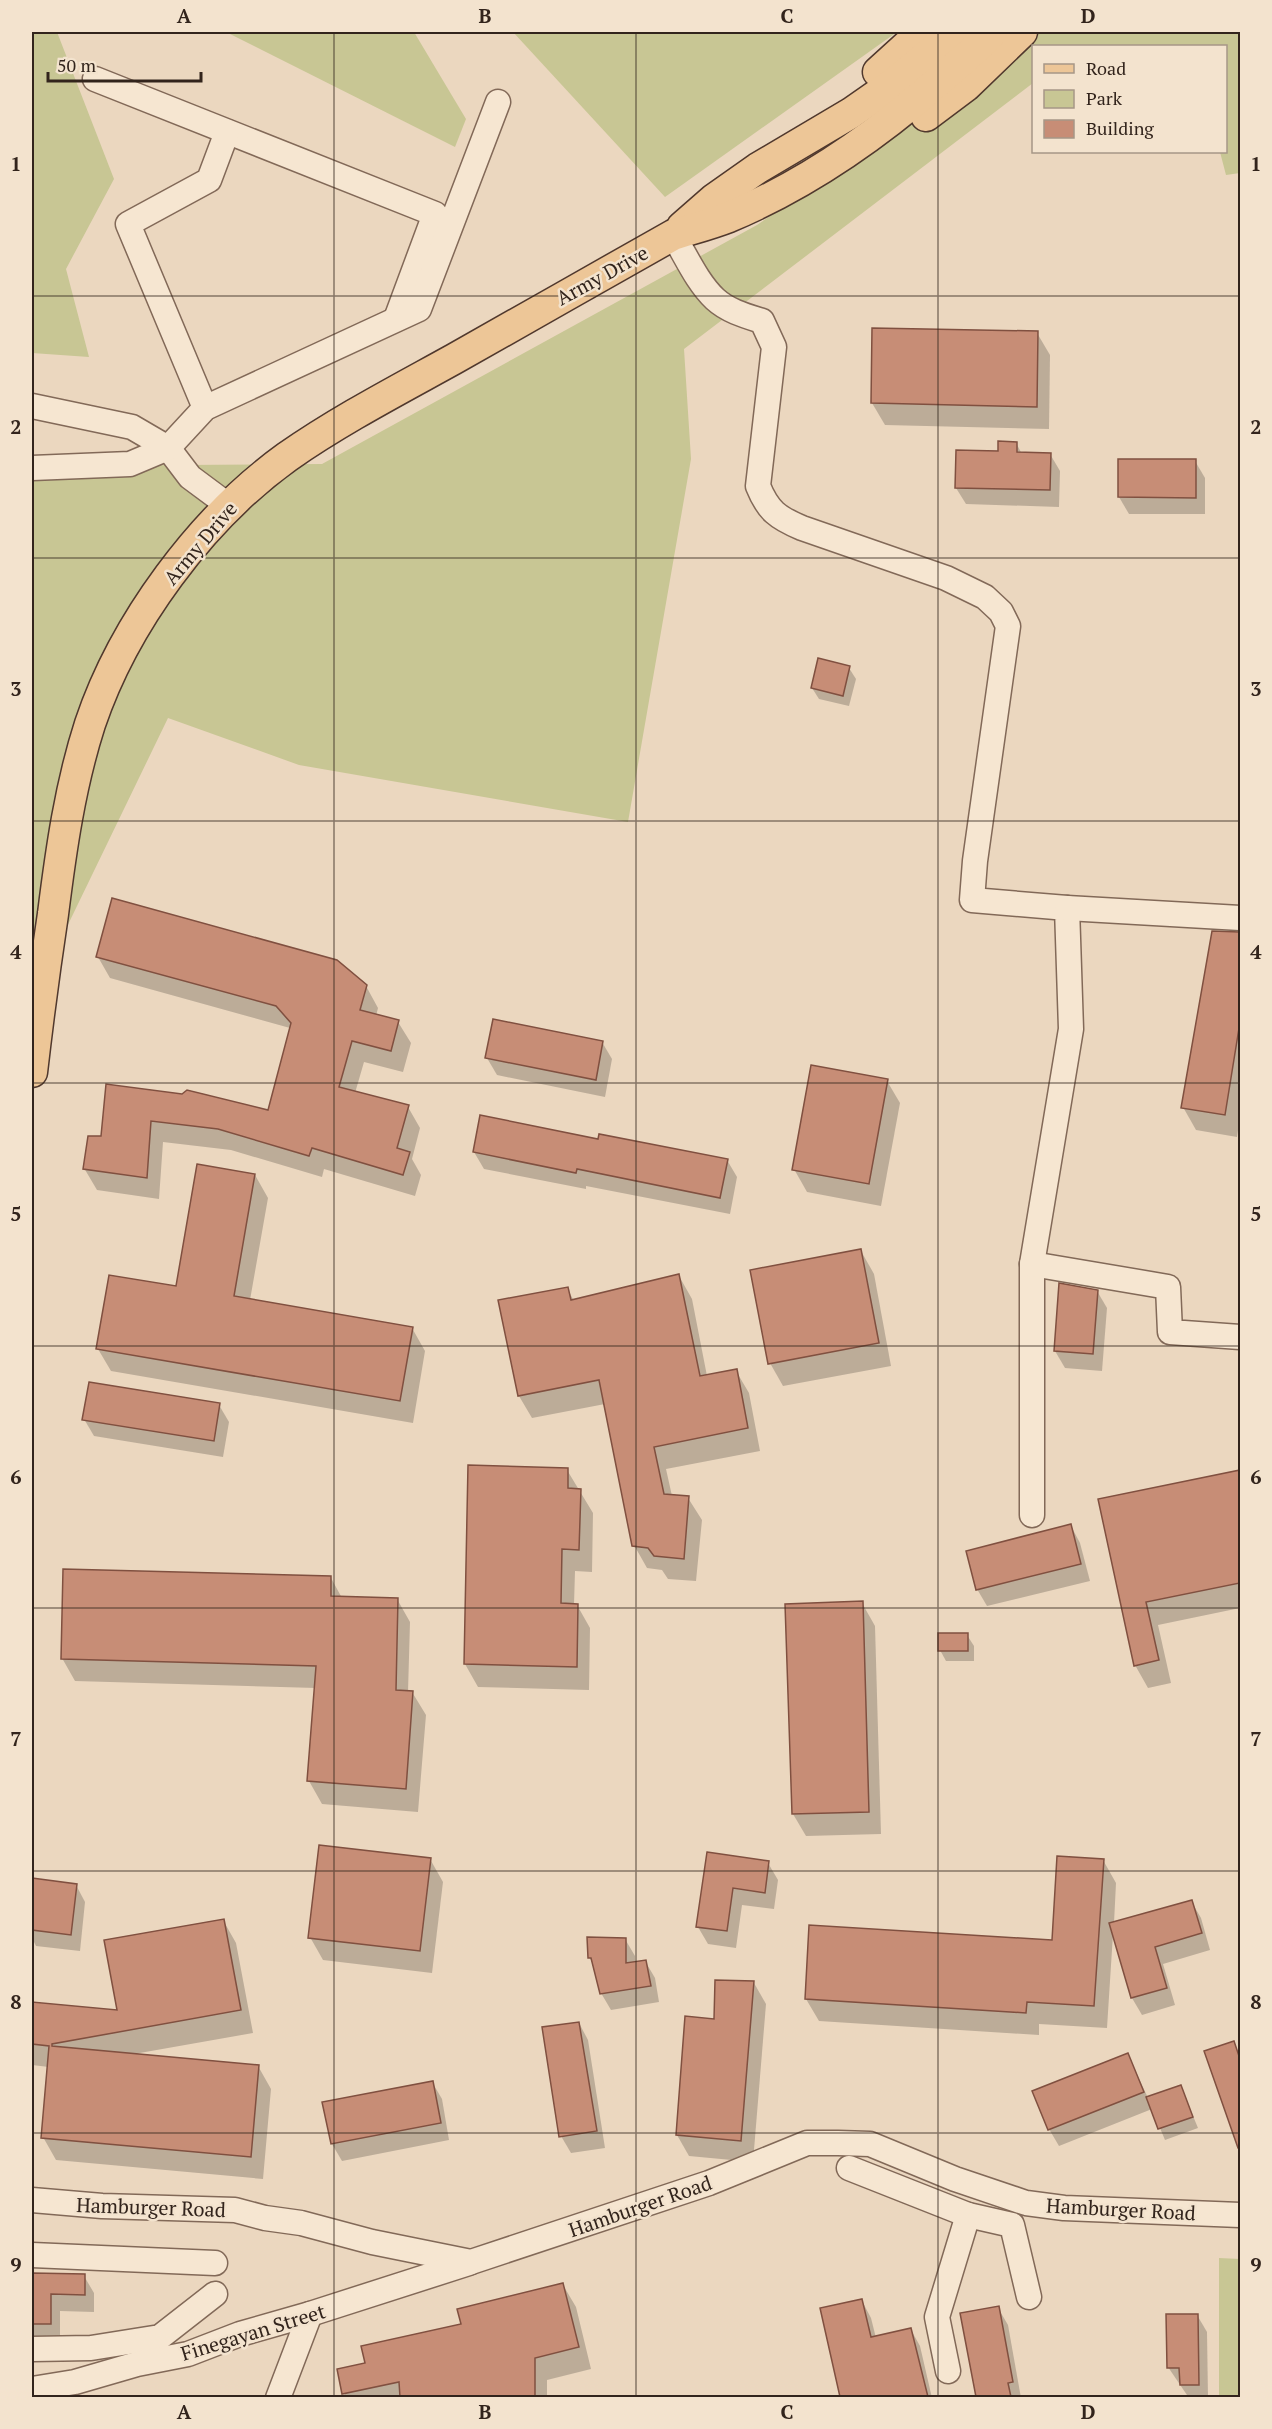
<svg xmlns="http://www.w3.org/2000/svg" width="1272" height="2429" font-family="'PT Serif',serif">
	<rect width="100%" height="100%" fill="#ebd7bf"/>
	<!-- green -->
	<g fill="#c8c694">
		<polygon points="32,32 57,32 114,179 66,269 89,357 32,353"/>
		<polygon points="226,32 414,32 466,119 455,147"/>
		<polygon points="513,32 897,32 665,197"/>
		<polygon points="1021,32 1240,32 1240,173 1226,175 1220,152 1226,152 1226,46 1034,46 1033,83 684,349 691,459 628,822 299,765 168,718 32,999 32,466 322,464 757,225 984,69"/>
		<polygon points="1219,2258 1240,2259 1240,2397 1219,2397"/>
	</g>
	<!-- shadow -->
	<g fill="#0003">
		<polygon points="1037,333 1050,355 1049,429 885,425 872,403"/>
		<polygon points="1016,443 1022,454 1050,454 1060,471 1059,507 966,504 956,488 999,453"/>
		<polygon points="1195,461 1205,478 1205,514 1129,514 1119,497"/>
		<polygon points="849,668 856,679 849,706 819,699 812,688"/>
		<polygon points="1213,932 1240,934 1240,1117 1237,1137 1196,1130 1183,1107"/>
		<polygon points="98,957 366,986 378,1008 376,1016 398,1022 411,1043 403,1072 364,1062 355,1093 408,1107 420,1128 412,1159 421,1175 415,1196 324,1169 322,1177 231,1150 163,1142 159,1199 97,1190 84,1168 102,1138 108,1086 269,1112 290,1028 110,978"/>
		<polygon points="602,1042 612,1059 605,1097 497,1075 487,1058"/>
		<polygon points="887,1081 900,1103 881,1206 807,1192 794,1169"/>
		<polygon points="599,1141 727,1160 737,1177 730,1214 586,1186 586,1189 484,1169 474,1152"/>
		<polygon points="255,1175 268,1198 250,1300 412,1328 425,1351 413,1423 111,1371 98,1349 177,1288"/>
		<polygon points="861,1251 874,1274 891,1366 783,1386 770,1363"/>
		<polygon points="679,1276 692,1299 707,1376 736,1371 749,1393 760,1451 666,1469 672,1496 688,1498 702,1520 696,1581 668,1579 662,1570 647,1568 634,1545 605,1404 532,1418 519,1396 567,1288 574,1301"/>
		<polygon points="1097,1291 1107,1308 1102,1371 1065,1368 1055,1351"/>
		<polygon points="219,1405 229,1422 223,1457 94,1436 84,1419"/>
		<polygon points="567,1470 593,1513 592,1572 575,1571 574,1605 577,1605 590,1628 589,1690 478,1687 465,1664"/>
		<polygon points="1240,1471 1240,1608 1158,1625 1171,1683 1148,1688 1135,1665 1100,1500"/>
		<polygon points="1071,1526 1080,1543 1090,1581 987,1606 977,1589"/>
		<polygon points="331,1578 342,1598 397,1599 410,1622 408,1692 412,1692 426,1715 418,1812 322,1804 309,1781 316,1688 75,1681 62,1658"/>
		<polygon points="862,1603 875,1626 881,1834 806,1836 793,1814"/>
		<polygon points="967,1635 974,1646 974,1661 946,1661 940,1650"/>
		<polygon points="708,1854 768,1863 778,1880 774,1909 742,1905 736,1948 708,1944 698,1927"/>
		<polygon points="430,1859 443,1882 432,1973 323,1960 310,1937"/>
		<polygon points="1103,1860 1116,1883 1114,1923 1191,1901 1201,1918 1210,1950 1163,1964 1175,2005 1142,2015 1132,1998 1113,1934 1107,2028 1039,2024 1039,2035 819,2021 806,1999 1053,1942"/>
		<polygon points="32,1880 76,1885 85,1902 80,1951 36,1946 32,1938"/>
		<polygon points="223,1920 236,1943 253,2033 134,2054 258,2066 271,2089 263,2179 56,2160 43,2137 49,2067 32,2065 32,2004 119,2012"/>
		<polygon points="625,1939 635,1956 635,1963 645,1961 655,1978 659,2002 611,2010 601,1993 595,1966 589,1957"/>
		<polygon points="754,1983 766,2004 753,2162 689,2156 677,2135 715,2020"/>
		<polygon points="579,2023 588,2040 605,2148 571,2153 561,2136"/>
		<polygon points="1233,2042 1240,2055 1240,2147 1237,2141"/>
		<polygon points="1128,2055 1148,2098 1181,2087 1198,2128 1165,2140 1152,2109 1059,2146 1049,2129"/>
		<polygon points="432,2082 442,2099 449,2140 342,2161 332,2144"/>
		<polygon points="32,2274 84,2276 94,2293 94,2312 60,2311 60,2341 32,2340"/>
		<polygon points="563,2285 576,2307 591,2369 547,2380 547,2398 346,2398 344,2393 367,2364"/>
		<polygon points="862,2301 871,2318 876,2338 911,2330 920,2346 932,2398 842,2398 821,2310"/>
		<polygon points="998,2308 1008,2325 1021,2398 978,2398 962,2314"/>
		<polygon points="1197,2315 1207,2332 1208,2398 1189,2398 1168,2367"/>
	</g>
	<!-- building -->
	<g fill="#c78d76" stroke="#805040" stroke-width="1.5">
		<polygon points="872,328 1038,331 1037,407 871,403"/>
		<polygon points="998,441 1017,442 1017,452 1051,453 1050,490 955,488 956,450 998,451"/>
		<polygon points="1118,459 1196,459 1196,498 1118,497"/>
		<polygon points="818,658 850,666 843,696 811,688"/>
		<polygon points="112,898 337,960 367,985 360,1010 399,1020 391,1051 352,1041 339,1087 409,1105 397,1148 410,1152 403,1175 312,1148 309,1156 218,1129 151,1121 147,1178 83,1169 88,1136 101,1136 106,1084 182,1094 187,1090 268,1110 291,1023 276,1006 96,957"/>
		<polygon points="1212,931 1240,932 1240,1022 1225,1115 1181,1108"/>
		<polygon points="493,1019 603,1041 596,1080 485,1058"/>
		<polygon points="811,1065 888,1079 869,1184 792,1170"/>
		<polygon points="480,1115 598,1139 599,1134 728,1159 720,1198 577,1169 576,1173 473,1152"/>
		<polygon points="197,1164 255,1174 234,1296 413,1327 400,1401 96,1349 109,1275 176,1286"/>
		<polygon points="861,1249 879,1343 768,1364 750,1270"/>
		<polygon points="679,1274 700,1376 737,1369 748,1428 654,1447 664,1494 689,1496 684,1559 654,1556 648,1548 632,1546 599,1380 518,1396 498,1300 568,1287 571,1300"/>
		<polygon points="1059,1283 1098,1290 1093,1354 1054,1351"/>
		<polygon points="89,1382 220,1403 214,1441 82,1420"/>
		<polygon points="468,1465 568,1468 568,1488 581,1489 579,1550 562,1549 561,1603 578,1604 577,1667 464,1664"/>
		<polygon points="1240,1470 1240,1583 1146,1602 1159,1660 1134,1666 1098,1499"/>
		<polygon points="1071,1524 1081,1564 976,1590 966,1551"/>
		<polygon points="63,1569 331,1576 331,1596 398,1598 396,1690 413,1691 406,1789 307,1781 316,1666 61,1659"/>
		<polygon points="863,1601 869,1812 792,1814 785,1604"/>
		<rect x="938" y="1633" width="30" height="18"/>
		<polygon points="319,1845 431,1858 420,1951 308,1938"/>
		<polygon points="707,1852 769,1861 765,1893 733,1888 727,1931 696,1927"/>
		<polygon points="1057,1856 1104,1859 1094,2006 1027,2002 1026,2013 805,1999 809,1925 1052,1940"/>
		<polygon points="32,1878 77,1884 71,1935 32,1930"/>
		<polygon points="1192,1900 1202,1933 1155,1947 1167,1988 1131,1998 1109,1923"/>
		<polygon points="224,1919 241,2010 52,2044 52,2046 259,2065 251,2157 41,2138 49,2046 32,2044 32,2002 117,2010 104,1940"/>
		<polygon points="587,1937 626,1938 626,1963 646,1960 651,1986 600,1994 591,1958 588,1958"/>
		<polygon points="715,1980 754,1981 741,2141 676,2135 685,2016 714,2019"/>
		<polygon points="579,2022 597,2131 559,2137 542,2027"/>
		<polygon points="1234,2041 1240,2059 1240,2148 1238,2148 1204,2051"/>
		<polygon points="1128,2053 1144,2092 1048,2130 1032,2091"/>
		<polygon points="433,2081 441,2123 331,2144 322,2102"/>
		<polygon points="1181,2085 1193,2117 1158,2129 1146,2097"/>
		<polygon points="32,2273 85,2274 85,2295 51,2294 51,2324 32,2324"/>
		<polygon points="563,2283 579,2347 535,2358 535,2397 400,2397 399,2382 342,2394 337,2369 365,2363 361,2346 461,2324 457,2309"/>
		<polygon points="862,2299 871,2337 911,2328 928,2397 840,2397 820,2308"/>
		<polygon points="999,2306 1013,2382 1008,2383 1011,2397 976,2397 960,2313"/>
		<polygon points="1166,2314 1198,2314 1199,2385 1180,2385 1179,2368 1167,2368"/>
	</g>
	<g fill="none" stroke-linecap="round" stroke-linejoin="round">
		<defs>
			<g id="minor">
				<polyline points="95,79 435,214 396,319"/>
				<path d="M673,235C686,256 697,282 715,299C728,311 746,316 762,321L774,347L758,486C768,511 778,518 802,528L946,578L985,597L1001,612L1008,626L975,861L972,900L1067,908L1071,1029L1032,1264V1515"/>
				<polyline points="32,406 132,427 168,448 190,477 229,506"/>
				<polyline points="205,408 128,224 209,180 227,132"/>
				<polyline points="32,468 130,464 168,448 205,408 419,309 498,102"/>
				<polyline points="1067,908 1240,918"/>
				<polyline points="1032,1264 1168,1287 1170,1332 1240,1337"/>
				<polyline points="849,2168 968,2215 937,2317 948,2371"/>
				<polyline points="32,2200 102,2206 235,2210 265,2218 301,2223 372,2242 471,2262 709,2183 807,2143 838,2143 870,2144 955,2179 1026,2203 1064,2208 1240,2215"/>
				<polyline points="968,2215 1012,2225 1029,2297"/>
				<polyline points="32,2255 215,2263"/>
				<polyline points="32,2349 91,2348 160,2337 215,2294"/>
				<polyline points="32,2389 75,2382 137,2364 188,2354 240,2334 310,2314 469,2263"/>
				<polyline points="278,2398 310,2314"/>
			</g>
			<g id="major">
				<polyline points="878,72 922,32"/>
				<polyline points="926,116 966,86 1022,32"/>
				<polyline points="682,227 714,199 758,168 851,113 894,83 955,32"/>
				<path d="M32,1072C38,1020 45,967 53,914C61,850 70,786 90,724C124,623 201,519 287,457C340,420 398,390 454,359C527,318 600,276 673,235C692,229 711,224 729,217C805,185 874,137 935,84C954,67 975,51 992,32"/>
			</g>
		</defs>
		<!-- minor casing -->
		<use href="#minor" stroke="#826958" stroke-width="27"/>
		<!-- major casing -->
		<use href="#major" stroke="#50382d" stroke-width="33"/>
		<!-- minor -->
		<use href="#minor" stroke="#f6e6d1" stroke-width="24"/>
		<!-- major -->
		<use href="#major" stroke="#edc697" stroke-width="30"/>
	</g>
	<!-- grid -->
	<path fill="none" stroke="#32241c" stroke-width="1.5" stroke-opacity="0.55" d="M334,32V2398M636,32V2398M938,32V2398M32,296H1240M32,558H1240M32,821H1240M32,1083H1240M32,1346H1240M32,1608H1240M32,1871H1240M32,2133H1240"/>
	<g text-anchor="middle" dominant-baseline="central" stroke-width="5" stroke-linejoin="round" paint-order="stroke">
		<!-- street labels -->
		<g font-size="20" fill="#32241c" stroke="#f3e3ce">
			<text transform="translate(602 275) rotate(-29)">Army Drive</text>
			<text transform="translate(200 543) rotate(-50)">Army Drive</text>
			<text transform="translate(640 2206) rotate(-19)">Hamburger Road</text>
			<text transform="translate(151 2207) rotate(2)">Hamburger Road</text>
			<text transform="translate(1121 2209) rotate(3)">Hamburger Road</text>
			<text transform="translate(253 2332) rotate(-17)">Finegayan Street</text>
		</g>
	</g>
	<!-- border -->
	<rect width="1272" height="2429" fill="none" stroke="#f3e3ce" stroke-width="66"/>
	<!-- legend -->
	<rect x="1032" y="45" width="195" height="108" fill="#f3e3ce" stroke="#a69787" stroke-width="1.5"/>
	<rect x="1044" y="64" width="30" height="9" fill="#edc697" stroke="#a69787" stroke-width="1.5"/>
	<text x="1086" y="75" font-size="18" fill="#32241c">Road</text>
	<rect x="1044" y="90" width="30" height="18" fill="#c8c694" stroke="#a69787" stroke-width="1.5"/>
	<text x="1086" y="105" font-size="18" fill="#32241c">Park</text>
	<rect x="1044" y="120" width="30" height="18" fill="#c78d76" stroke="#a69787" stroke-width="1.5"/>
	<text x="1086" y="135" font-size="18" fill="#32241c">Building</text>
	<!-- scale -->
	<path d="M48 72v9h153v-9" fill="none" stroke="#32241c" stroke-width="3"/>
	<text x="57" y="72" font-size="18" fill="#32241c" stroke="#f3e3ce" stroke-width="4.5" paint-order="stroke">50 m</text>
	<rect x="33" y="33" width="1206" height="2363" fill="none" stroke="#32241c" stroke-width="2"/>
	<g font-size="20" text-anchor="middle" font-weight="bold" fill="#32241c">
		<text x="184" y="23">A</text>
		<text x="485" y="23">B</text>
		<text x="787" y="23">C</text>
		<text x="1088" y="23">D</text>
		<text x="16" y="171">1</text>
		<text x="1256" y="171">1</text>
		<text x="16" y="434">2</text>
		<text x="1256" y="434">2</text>
		<text x="16" y="696">3</text>
		<text x="1256" y="696">3</text>
		<text x="16" y="959">4</text>
		<text x="1256" y="959">4</text>
		<text x="16" y="1221">5</text>
		<text x="1256" y="1221">5</text>
		<text x="16" y="1484">6</text>
		<text x="1256" y="1484">6</text>
		<text x="16" y="1746">7</text>
		<text x="1256" y="1746">7</text>
		<text x="16" y="2009">8</text>
		<text x="1256" y="2009">8</text>
		<text x="16" y="2272">9</text>
		<text x="1256" y="2272">9</text>
		<text x="184" y="2419">A</text>
		<text x="485" y="2419">B</text>
		<text x="787" y="2419">C</text>
		<text x="1088" y="2419">D</text>
	</g>
</svg>
